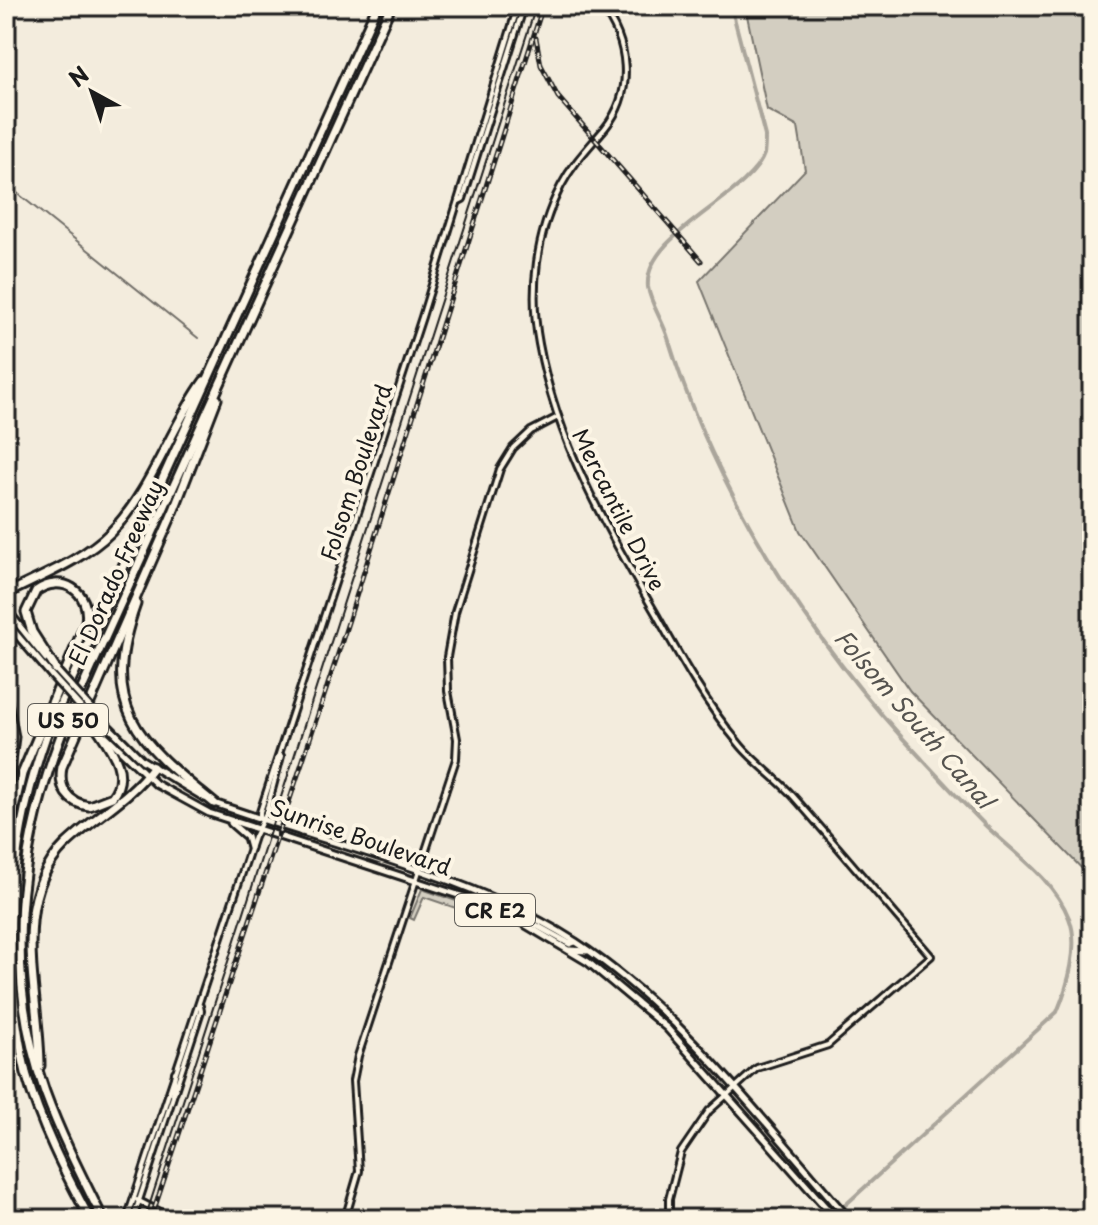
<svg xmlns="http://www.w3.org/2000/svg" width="1098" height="1225" font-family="'Playpen Sans',sans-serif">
	<rect width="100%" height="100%" fill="#f3ecdd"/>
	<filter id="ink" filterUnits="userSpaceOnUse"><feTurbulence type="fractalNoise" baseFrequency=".0125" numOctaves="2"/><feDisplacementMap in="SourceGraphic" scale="16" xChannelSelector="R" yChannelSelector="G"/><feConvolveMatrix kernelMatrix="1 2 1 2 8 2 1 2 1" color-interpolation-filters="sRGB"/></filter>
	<g filter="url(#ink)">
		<!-- green -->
		<g fill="#d3cec1" stroke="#78756e" stroke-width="2">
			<polygon points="745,6 1092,6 1092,879 910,691 800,531 699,281 805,170 798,127 767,110"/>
			<polygon points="422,889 499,916 509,921 508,926 424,897 414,920 410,918"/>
		</g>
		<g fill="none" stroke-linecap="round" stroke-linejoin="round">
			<!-- stream -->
			<polyline stroke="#716e68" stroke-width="2" points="6,184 198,338"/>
			<!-- canal -->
			<path stroke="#aaa59b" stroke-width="4" d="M731,6L765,136C765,141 765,149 764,154C749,197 643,234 648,287C650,303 663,321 668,338C714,490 812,644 922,759C942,781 963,803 984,824C1014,853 1053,878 1069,918C1080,945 1068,986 1057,1012L830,1219"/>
			<defs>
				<g id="tertiary">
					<path d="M601,6C629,41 635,91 605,128C589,147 573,163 561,186C536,234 529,291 539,344C557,443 606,528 656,614C681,659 707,706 741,746C756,764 777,778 793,796C840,849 885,903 931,956L828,1045L757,1068L709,1111L681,1152L669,1199V1219"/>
					<polyline points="137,1200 174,1219"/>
					<polyline points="345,1219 359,1171 353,1081 358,1056 456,759 457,739 448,691 447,657 455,612 489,504 500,469 513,448 531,431 558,417"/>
				</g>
				<g id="secondary">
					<polyline points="459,201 463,199 524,6"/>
					<polyline points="260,819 260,812 422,317 518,6"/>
					<polyline points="173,1094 175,1072"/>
					<polyline points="127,1219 254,837 266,813 281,756"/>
					<polyline points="133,1219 201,1011 200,1006"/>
				</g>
				<g id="primary">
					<polyline points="6,609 46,659"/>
					<polyline points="6,622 52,676"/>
					<polyline points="95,713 142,760 205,798"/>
					<polyline points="106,736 156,784 209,813 464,897 521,922 588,962 667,1028 836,1219"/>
					<path d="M214,803C331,845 472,875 576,942C680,1010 767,1126 849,1219"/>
					<polyline points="268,807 274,815 301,832"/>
					<polyline points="231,823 247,837 250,848"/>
					<polyline points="519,920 525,919 570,944 575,942"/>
					<polyline points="570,950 587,951"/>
				</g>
				<g id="motorway">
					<path d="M6,594C41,576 83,560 111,532C152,490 170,428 204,381"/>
					<path d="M136,604C99,708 136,740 214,803"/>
					<polyline points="6,696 14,737 6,801"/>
					<path d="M92,720C106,743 133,771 112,797L89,806C68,803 58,788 62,767L174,510L217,399"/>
					<path d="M6,843L22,774L86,622C91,591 61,573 36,591L26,612L32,632L57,671"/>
					<polyline points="6,1010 13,1026"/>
					<path d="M40,1066C40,995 8,901 65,845C93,818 129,799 153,767"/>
					<path d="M90,1219C65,1173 40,1124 26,1073C0,961 8,844 46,736L377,6"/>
					<path d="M103,1219C82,1177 61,1136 45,1092C3,974 18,849 61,735L391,6"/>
				</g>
			</defs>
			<!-- tertiary casing -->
			<use href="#tertiary" stroke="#1c1c1c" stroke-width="10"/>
			<!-- secondary casing -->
			<use href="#secondary" stroke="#1c1c1c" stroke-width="10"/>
			<!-- primary casing -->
			<use href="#primary" stroke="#1c1c1c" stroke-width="11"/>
			<!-- motorway casing -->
			<use href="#motorway" stroke="#1c1c1c" stroke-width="13"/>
			<!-- tertiary -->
			<use href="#tertiary" stroke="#fcf5e5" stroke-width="4"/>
			<!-- secondary -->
			<use href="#secondary" stroke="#fcf5e5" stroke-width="4"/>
			<!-- primary -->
			<use href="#primary" stroke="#fcf5e5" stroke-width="5"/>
			<!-- motorway -->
			<use href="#motorway" stroke="#fcf5e5" stroke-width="7"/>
			<!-- tram -->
			<polyline stroke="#1c1c1c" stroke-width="2" points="145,1219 536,6"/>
			<defs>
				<g id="rail">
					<polyline points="536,38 541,65 558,97 701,261"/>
					<polyline points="151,1219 337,657 543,6"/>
				</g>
			</defs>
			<!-- rail casing -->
			<use href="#rail" stroke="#1c1c1c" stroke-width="5"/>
			<!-- rail -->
			<use href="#rail" stroke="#fcf5e5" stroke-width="2" stroke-dasharray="6" stroke-linecap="butt"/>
			<defs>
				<g id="primary-bridge">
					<polyline points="57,671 95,713"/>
					<polyline points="52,676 92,720"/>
				</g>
			</defs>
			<!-- primary-bridge casing -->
			<use href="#primary-bridge" stroke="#1c1c1c" stroke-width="11" stroke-linecap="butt"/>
			<!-- primary-bridge -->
			<use href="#primary-bridge" stroke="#fcf5e5" stroke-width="5"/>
		</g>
	</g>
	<g text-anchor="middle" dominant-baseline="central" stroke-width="8" stroke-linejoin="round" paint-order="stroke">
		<!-- shield labels -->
		<g fill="#fcf5e5" stroke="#5f5d58" stroke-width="2">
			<rect x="28" y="704" width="80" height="32" rx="6"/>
			<rect x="455" y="894" width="80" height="32" rx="6"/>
		</g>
		<g font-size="20" font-weight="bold" fill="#1c1c1c">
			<text x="68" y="720">US 50</text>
			<text x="495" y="910">CR E2</text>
		</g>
		<!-- street labels -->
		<g font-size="22" fill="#1c1c1c" stroke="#fcf5e5">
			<text transform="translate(355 472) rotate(-72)">Folsom Boulevard</text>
			<text transform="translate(620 509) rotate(63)">Mercantile Drive</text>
			<text transform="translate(115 572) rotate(-66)">El Dorado Freeway</text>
			<text transform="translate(361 836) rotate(19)">Sunrise Boulevard</text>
		</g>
		<!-- water labels -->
		<g font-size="24" font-style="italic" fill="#55534f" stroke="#fcf5e5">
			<text transform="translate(915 718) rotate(49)">Folsom South Canal</text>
		</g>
	</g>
	<!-- margin -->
	<rect width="1098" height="1225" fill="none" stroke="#fcf5e5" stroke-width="32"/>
	<rect x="16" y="16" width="1066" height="1193" fill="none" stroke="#1c1c1c" stroke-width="3" filter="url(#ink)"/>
	<!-- north arrow -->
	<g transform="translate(92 92) rotate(320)" stroke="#fcf5e5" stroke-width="6" paint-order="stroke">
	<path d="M0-6L14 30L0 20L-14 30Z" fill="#1c1c1c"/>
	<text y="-12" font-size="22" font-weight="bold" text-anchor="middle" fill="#1c1c1c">N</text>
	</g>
</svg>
